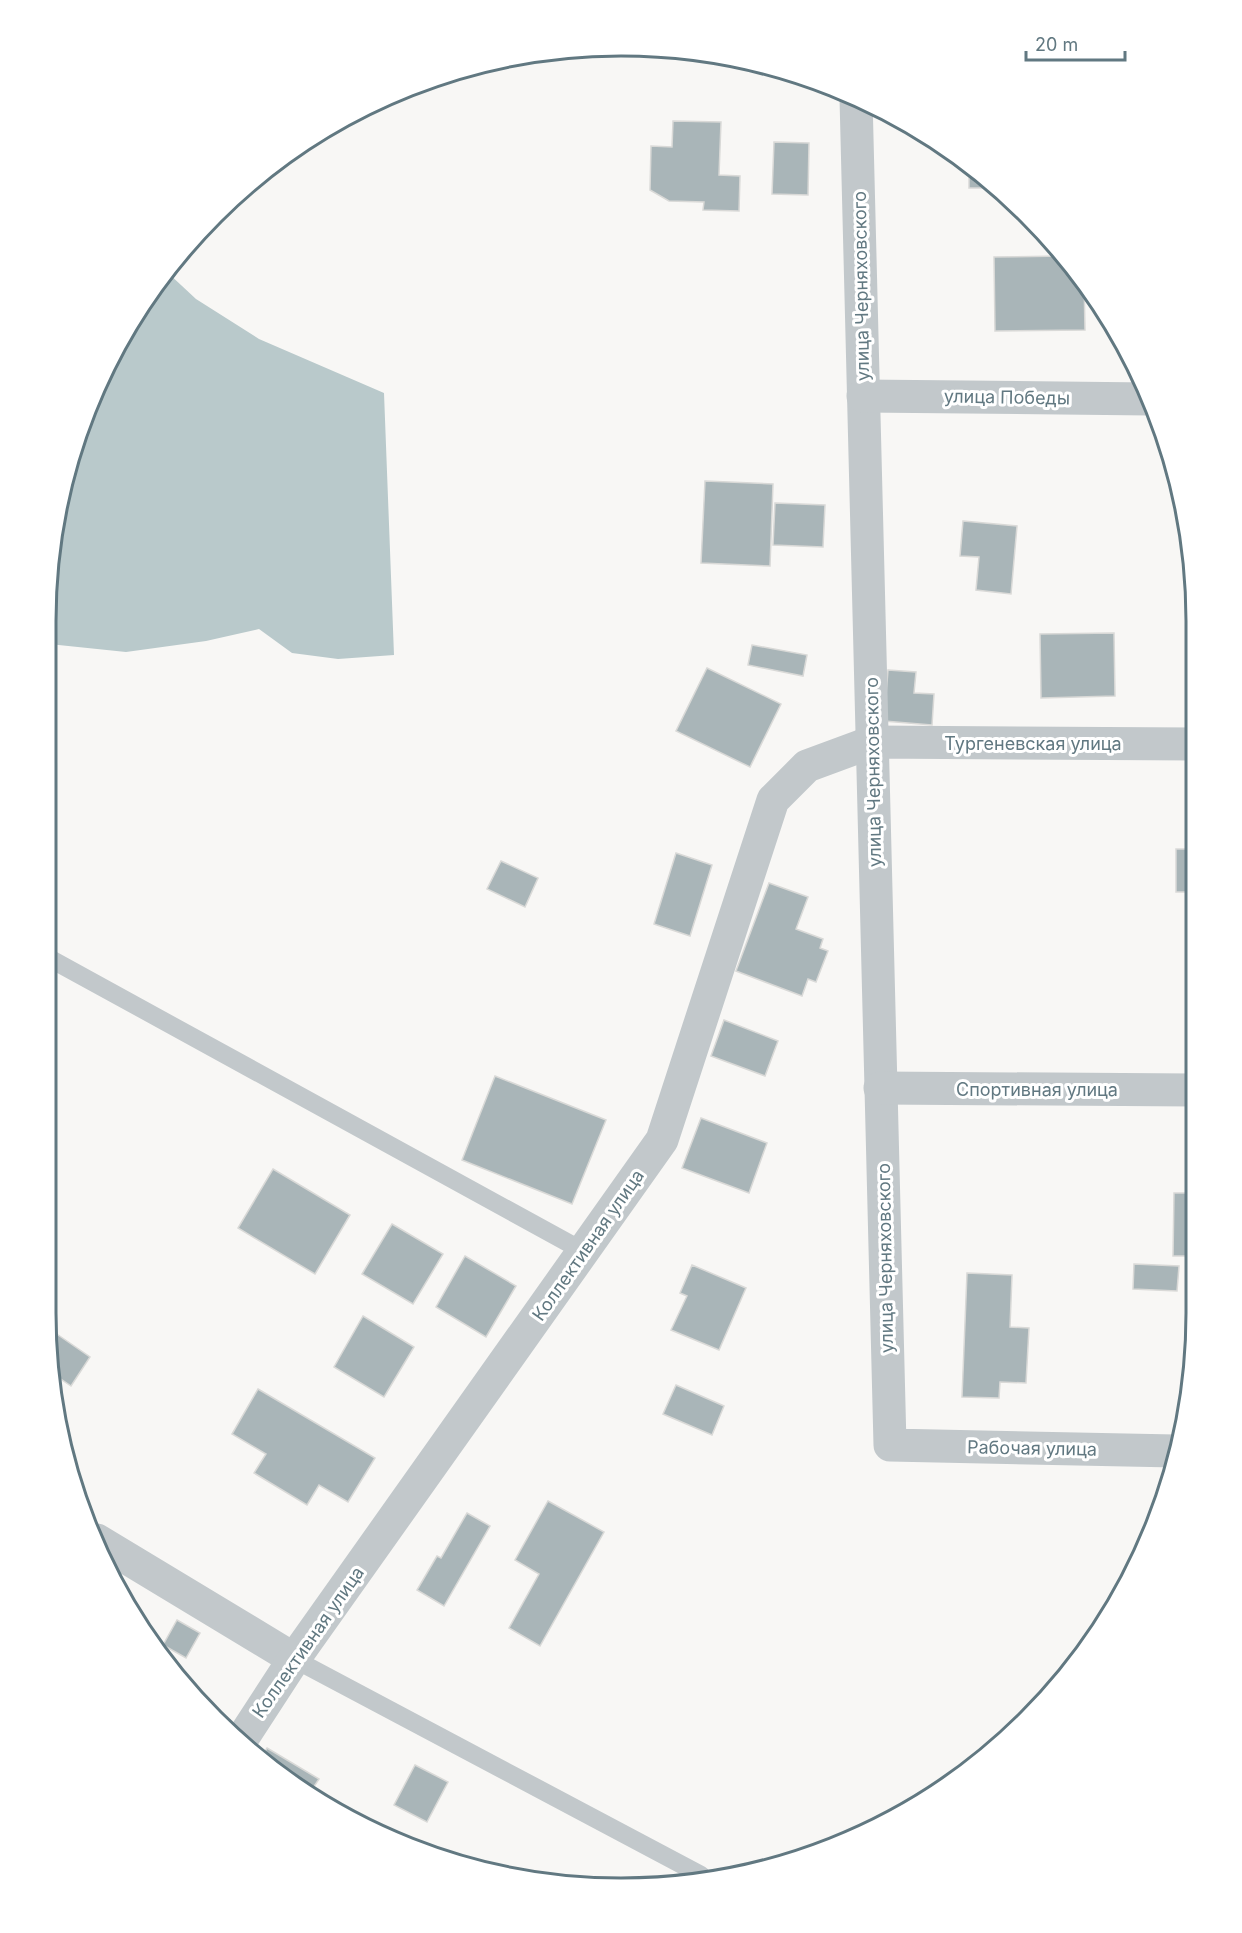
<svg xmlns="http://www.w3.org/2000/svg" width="1242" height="1933" font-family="Inter,sans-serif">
	<rect width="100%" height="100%" fill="#f8f7f5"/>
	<!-- water -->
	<polygon fill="#b9c9cb" points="167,272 196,299 259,339 384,393 394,655 338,659 292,653 259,629 206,641 126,652 49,644 50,545 104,367"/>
	<!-- building -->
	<g fill="#a9b5b8" stroke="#d9d9d7" stroke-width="1.5">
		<polygon points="673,121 721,122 719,175 740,176 739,211 703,210 704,202 669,201 650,190 651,146 672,147"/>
		<polygon points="774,142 809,143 808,195 772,194"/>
		<polygon points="969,165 1001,188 969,188"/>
		<polygon points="1064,256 1084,280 1085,330 995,331 994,257"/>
		<polygon points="705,481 773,484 770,566 701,563"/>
		<polygon points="775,503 825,505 823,547 773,545"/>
		<polygon points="963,521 1017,526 1011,594 976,590 979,557 960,556"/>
		<polygon points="1114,633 1115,696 1041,698 1040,634"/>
		<polygon points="752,645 807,655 803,676 748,665"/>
		<polygon points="707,668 781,704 750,767 676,731"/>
		<polygon points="888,670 916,672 914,693 934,694 932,725 884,721"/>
		<polygon points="1176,849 1195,849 1194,892 1176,892"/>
		<polygon points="676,853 712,865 690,936 654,924"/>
		<polygon points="501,861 538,878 525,907 487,889"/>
		<polygon points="769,883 808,897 796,929 823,939 820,948 828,951 816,982 808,979 802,996 736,971"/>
		<polygon points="724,1020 778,1041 765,1076 711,1056"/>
		<polygon points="495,1076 606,1120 572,1204 462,1160"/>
		<polygon points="701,1118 767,1143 749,1193 682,1168"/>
		<polygon points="273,1169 350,1215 315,1274 238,1228"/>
		<polygon points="1174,1193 1193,1193 1193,1256 1173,1256"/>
		<polygon points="392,1224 443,1254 413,1304 362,1274"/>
		<polygon points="465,1256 516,1286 486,1337 436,1307"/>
		<polygon points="1134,1264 1179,1266 1177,1291 1133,1289"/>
		<polygon points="692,1265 746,1288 719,1350 671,1330 687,1296 680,1293"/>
		<polygon points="967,1273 1012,1275 1010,1327 1029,1328 1026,1383 1000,1382 999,1398 962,1397"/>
		<polygon points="363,1316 414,1347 384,1397 334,1367"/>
		<polygon points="48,1328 90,1357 71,1386 55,1375"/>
		<polygon points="676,1385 724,1406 712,1435 663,1414"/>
		<polygon points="258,1389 375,1458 348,1502 319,1485 307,1505 254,1473 266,1454 232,1434"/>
		<polygon points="548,1501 604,1532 540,1646 509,1628 539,1574 515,1560"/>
		<polygon points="467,1513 490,1526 444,1606 417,1590 437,1556 441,1558"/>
		<polygon points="177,1620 200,1633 186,1658 163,1645"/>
		<polygon points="267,1748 319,1779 311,1791 271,1769 261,1758"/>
		<polygon points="415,1765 448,1782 427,1822 394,1805"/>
	</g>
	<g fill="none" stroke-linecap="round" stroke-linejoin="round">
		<!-- lane -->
		<g stroke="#c2c8cb" stroke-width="18">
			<polyline points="47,957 583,1251"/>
			<polyline points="294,1659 701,1875"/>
		</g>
		<!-- street -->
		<g stroke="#c2c8cb" stroke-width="33">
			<polyline points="856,98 890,1445 1175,1451"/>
			<polyline points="863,396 1150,399"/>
			<polyline points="880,1088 1193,1090"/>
			<polyline points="97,1540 294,1659"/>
			<polyline points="242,1739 294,1659 662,1140 773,800 807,766 872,742 1195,744"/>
		</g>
	</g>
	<g text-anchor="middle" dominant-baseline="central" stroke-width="6" stroke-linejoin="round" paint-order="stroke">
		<!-- street labels -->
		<g font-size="18" fill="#617881" stroke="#fff">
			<text transform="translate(861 286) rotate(-91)">улица Черняховского</text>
			<text transform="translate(1007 397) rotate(1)">улица Победы</text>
			<text x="1033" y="743">Тургеневская улица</text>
			<text transform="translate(873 772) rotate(-91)">улица Черняховского</text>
			<text x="1037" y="1089">Спортивная улица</text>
			<text transform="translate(588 1245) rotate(-55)">Коллективная улица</text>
			<text transform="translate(885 1258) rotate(-91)">улица Черняховского</text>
			<text transform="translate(1032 1448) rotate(1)">Рабочая улица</text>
			<text transform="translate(308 1642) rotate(-55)">Коллективная улица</text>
		</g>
	</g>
	<!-- crop -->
	<path d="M0 0H1242V1933H0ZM621 56H621A565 565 0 0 1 1186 621V1313A565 565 0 0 1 621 1878H621A565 565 0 0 1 56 1313V621A565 565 0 0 1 621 56Z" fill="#fff" fill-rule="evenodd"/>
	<path fill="none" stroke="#617881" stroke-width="3" d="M621 56H621A565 565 0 0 1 1186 621V1313A565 565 0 0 1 621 1878H621A565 565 0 0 1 56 1313V621A565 565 0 0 1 621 56Z"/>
	<!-- scale -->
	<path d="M1026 51v9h99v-9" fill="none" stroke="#617881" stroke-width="3"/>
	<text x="1035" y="51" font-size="18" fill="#617881" stroke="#ffffff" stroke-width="4.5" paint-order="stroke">20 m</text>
</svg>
